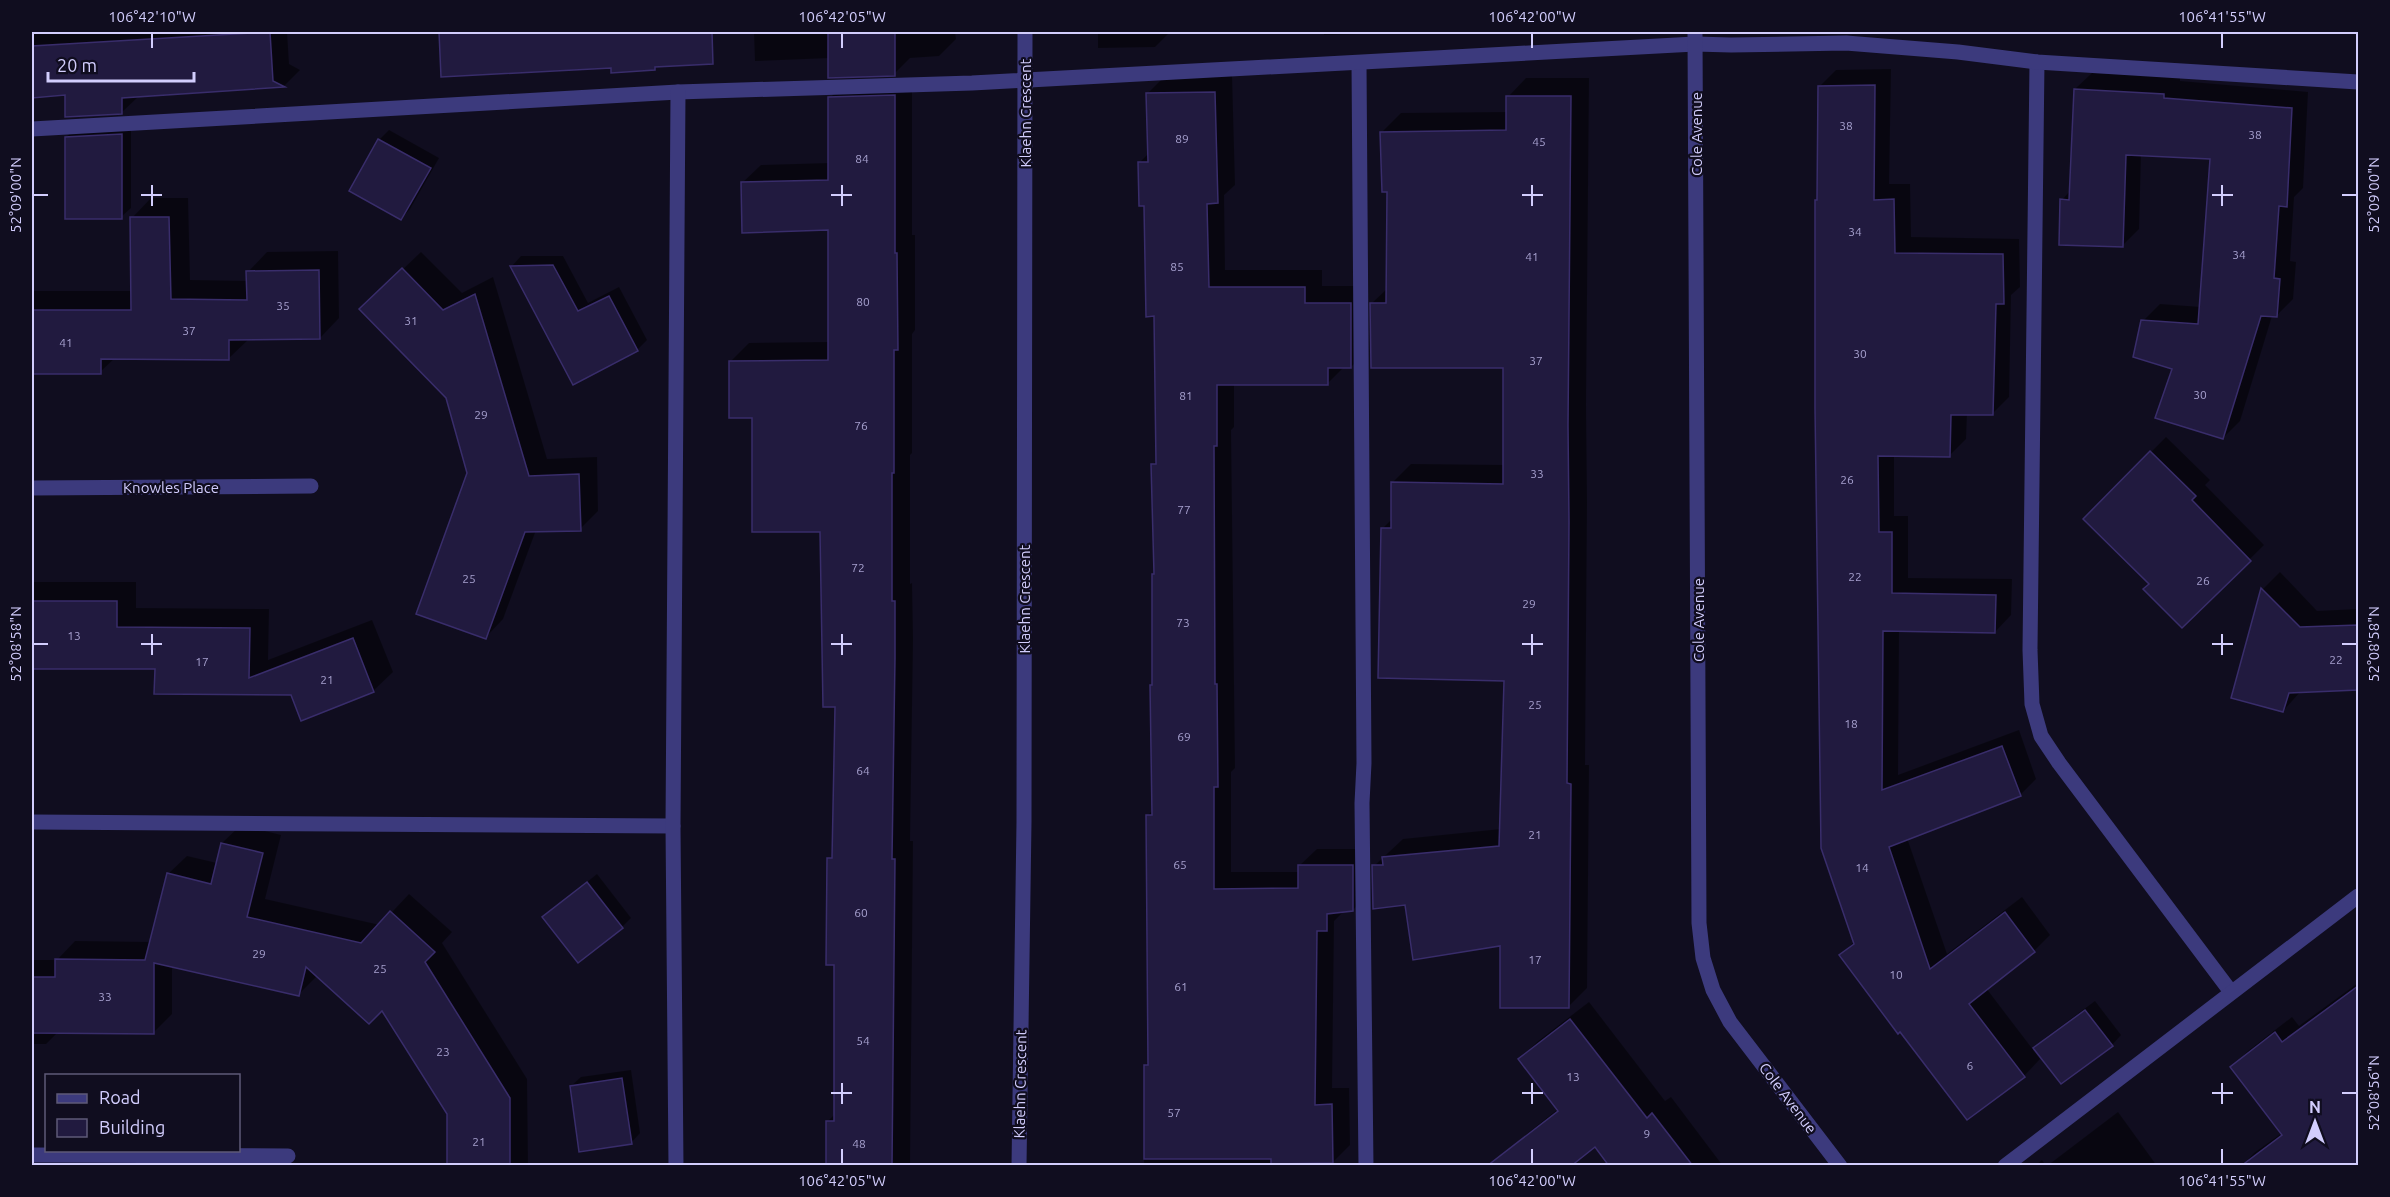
<svg xmlns="http://www.w3.org/2000/svg" width="2390" height="1197" font-family="Ubuntu,sans-serif">
	<rect width="100%" height="100%" fill="#100d1f"/>
	<!-- shadow -->
	<g fill="#0007">
		<polygon points="32,32 287,32 289,64 300,70 284,86 139,96 121,113 66,94 32,96"/>
		<polygon points="441,32 670,32 671,52 655,69 612,67 443,75"/>
		<polygon points="754,32 955,32 956,39 939,56 910,58 894,74 830,58 755,61"/>
		<polygon points="1098,32 1170,32 1155,47 1098,48"/>
		<polygon points="1324,32 1363,32 1361,34 1324,35"/>
		<polygon points="1891,69 1889,184 1910,184 1911,237 2019,239 2020,287 2011,295 2009,397 1992,414 1967,413 1966,439 1949,456 1894,455 1894,516 1908,516 1908,578 2012,579 2011,615 1995,632 1899,630 1898,775 2019,730 2036,779 2020,795 1907,838 1947,954 2022,897 2050,935 2034,951 1986,988 2040,1059 2024,1076 1841,955 1855,941 1818,199 1820,86 1836,70"/>
		<polygon points="2092,73 2180,77 2180,81 2308,92 2303,188 2294,197 2290,261 2296,262 2293,299 2276,316 2272,316 2240,421 2223,438 2143,321 2160,304 2201,307 2212,158 2141,154 2139,229 2122,246 2062,200 2070,191 2075,89"/>
		<polygon points="1232,75 1235,185 1224,195 1225,270 1322,270 1322,286 1368,286 1368,350 1351,367 1344,367 1327,384 1234,384 1234,427 1231,430 1235,768 1231,772 1231,872 1299,872 1299,866 1317,849 1370,849 1370,892 1353,910 1343,912 1334,921 1332,1088 1349,1088 1350,1145 1333,1162 1144,1166 1145,1065 1150,1061 1147,816 1154,809 1153,574 1155,572 1153,464 1157,460 1156,315 1139,163 1149,153 1147,94 1165,76"/>
		<polygon points="912,78 912,235 915,235 915,330 912,334 912,453 910,455 910,584 912,583 913,639 910,841 913,841 910,1166 827,1166 827,1122 835,1114 835,964 829,859 834,854 836,705 821,530 754,417 730,362 749,343 829,342 829,229 742,183 761,165 830,163 830,98 848,80"/>
		<polygon points="1526,78 1589,78 1586,405 1587,502 1585,765 1589,765 1587,988 1568,1007 1502,945 1406,904 1374,866 1403,839 1501,829 1505,680 1382,529 1392,519 1392,483 1411,464 1505,465 1505,367 1372,303 1388,288 1389,191 1382,132 1401,113 1508,112 1508,97"/>
		<polygon points="131,125 131,208 121,217 66,137 76,128"/>
		<polygon points="389,130 439,158 410,209 401,219 379,140"/>
		<polygon points="151,198 188,198 190,280 248,281 248,272 267,252 338,251 339,318 320,338 249,339 228,359 115,358 100,372 32,372 32,291 132,291 132,218"/>
		<polygon points="421,252 462,293 493,277 547,459 597,457 598,511 580,529 536,530 503,619 486,637 469,473 448,398 379,292"/>
		<polygon points="521,256 563,256 588,303 619,287 647,340 637,350 573,383 512,266"/>
		<polygon points="2166,437 2210,480 2205,485 2264,545 2182,626 2151,584 2085,519"/>
		<polygon points="2280,572 2317,611 2358,609 2358,689 2301,691 2283,711 2233,697 2263,589"/>
		<polygon points="32,582 136,582 136,608 269,609 268,660 372,620 393,672 373,691 292,694 156,667 32,667"/>
		<polygon points="241,825 281,835 265,899 380,925 409,894 452,932 442,943 527,1079 528,1166 449,1166 449,1114 382,1009 317,976 299,994 172,965 172,1014 153,1033 58,1032 46,1044 32,1044 32,960 57,960 75,941 151,942 168,874 187,856 217,863 222,843"/>
		<polygon points="597,874 631,918 622,927 544,917"/>
		<polygon points="2358,983 2358,1158 2351,1166 2242,1166 2254,1153 2282,1133 2232,1067 2248,1051 2292,1017 2299,1026"/>
		<polygon points="2095,1001 2121,1035 2112,1045 2035,1048 2045,1038"/>
		<polygon points="1589,1002 1665,1101 1671,1097 1723,1166 1611,1166 1595,1145 1568,1166 1487,1166 1558,1109 1520,1059 1537,1042"/>
		<polygon points="631,1070 640,1133 631,1143 571,1086 581,1077"/>
		<polygon points="2118,1112 2157,1166 2047,1166"/>
		<polygon points="2042,1160 2046,1166 2035,1166"/>
	</g>
	<!-- building -->
	<g fill="#211a3f" stroke="#392d6b" stroke-width="1.5">
		<polygon points="270,32 273,81 285,87 122,98 122,114 65,117 65,95 32,98 32,46"/>
		<polygon points="439,32 712,32 713,64 655,67 655,70 611,73 611,68 441,77"/>
		<polygon points="828,32 895,32 895,76 828,78"/>
		<polygon points="1875,85 1874,200 1894,199 1895,253 2003,254 2004,304 1996,304 1993,415 1951,415 1950,457 1878,456 1879,532 1892,532 1892,593 1996,595 1995,633 1883,631 1882,790 2002,746 2021,796 1889,847 1930,969 2005,912 2035,952 1969,1004 2025,1077 1967,1120 1900,1032 1898,1034 1839,955 1854,944 1821,848 1815,408 1815,200 1817,200 1818,86"/>
		<polygon points="2074,89 2164,94 2164,98 2292,108 2287,207 2279,206 2274,278 2280,279 2277,317 2261,316 2223,439 2155,418 2172,369 2133,357 2141,320 2198,324 2210,159 2126,155 2123,247 2059,245 2060,199 2069,200"/>
		<polygon points="1215,92 1218,203 1207,204 1209,287 1305,287 1305,303 1351,303 1351,368 1328,368 1328,385 1217,385 1217,446 1214,446 1215,684 1217,684 1218,787 1214,787 1214,889 1298,888 1298,865 1353,865 1353,911 1327,914 1327,931 1317,931 1315,1105 1332,1104 1333,1163 1271,1164 1271,1159 1144,1159 1144,1065 1148,1065 1146,815 1152,815 1150,685 1152,685 1152,574 1154,574 1151,464 1156,464 1154,316 1146,317 1144,206 1139,206 1138,162 1148,162 1146,93"/>
		<polygon points="895,95 895,253 897,253 898,350 894,350 894,473 892,473 892,601 895,601 895,658 892,859 895,859 892,1166 826,1166 826,1121 834,1121 834,965 826,965 827,858 832,858 835,707 823,707 820,532 752,532 752,418 729,418 729,361 828,360 828,230 742,233 741,182 828,180 828,97"/>
		<polygon points="1506,96 1571,96 1568,425 1569,522 1567,783 1571,784 1569,1008 1500,1008 1500,946 1413,960 1405,905 1373,909 1372,865 1383,865 1382,857 1499,846 1504,681 1378,678 1381,528 1391,528 1391,482 1503,484 1503,368 1371,368 1370,303 1386,303 1387,192 1382,192 1380,132 1506,130"/>
		<polygon points="122,134 122,219 65,219 65,137"/>
		<polygon points="378,139 431,168 401,220 349,191"/>
		<polygon points="130,217 169,217 171,299 247,300 246,271 319,270 320,339 229,340 229,360 101,359 101,374 32,374 32,310 131,310"/>
		<polygon points="553,265 578,311 609,296 638,351 573,385 510,266"/>
		<polygon points="402,268 443,310 475,294 529,476 579,474 581,531 525,532 486,639 416,614 467,473 446,398 359,309"/>
		<polygon points="2150,451 2196,496 2192,500 2251,561 2182,628 2143,589 2149,584 2083,519"/>
		<polygon points="2261,588 2300,627 2358,625 2358,690 2289,693 2283,712 2231,698"/>
		<polygon points="32,601 117,601 117,627 250,628 249,678 353,638 374,692 301,721 291,695 154,694 155,669 32,669"/>
		<polygon points="221,843 263,853 247,917 361,943 390,911 435,952 425,962 510,1098 510,1166 447,1166 447,1114 382,1011 369,1024 306,967 299,996 154,963 154,1034 32,1033 32,977 55,977 55,959 145,960 167,873 211,884"/>
		<polygon points="587,882 623,928 578,963 542,917"/>
		<polygon points="2358,986 2358,1166 2241,1166 2282,1135 2230,1067 2275,1032 2282,1042"/>
		<polygon points="2085,1010 2113,1046 2061,1084 2033,1048"/>
		<polygon points="1570,1019 1647,1118 1652,1113 1693,1166 1609,1166 1595,1147 1571,1166 1487,1166 1558,1111 1518,1059"/>
		<polygon points="622,1078 632,1144 579,1152 570,1086"/>
	</g>
	<g fill="none" stroke-linecap="round" stroke-linejoin="round">
		<!-- service -->
		<g stroke="#3c3a7d" stroke-width="15">
			<polyline points="2037,62 2030,650 2032,704 2041,736 2059,763 2231,992"/>
			<polyline points="1359,63 1364,763 1362,803 1366,1166"/>
			<polyline points="32,129 678,92 972,83 1695,44 1731,45 1846,43 1958,52 2037,62 2358,82"/>
			<polyline points="32,822 673,826"/>
			<polyline points="676,1166 673,826 678,92"/>
			<polyline points="2005,1166 2358,896"/>
		</g>
		<!-- minor -->
		<g stroke="#3c3a7d" stroke-width="15">
			<polyline points="1695,32 1699,923 1703,958 1713,990 1730,1022 1840,1166"/>
			<polyline points="32,488 311,486"/>
			<polyline points="32,1155 288,1156"/>
			<polyline points="1019,1166 1024,822 1025,32"/>
		</g>
	</g>
	<!-- ticks -->
	<path fill="none" stroke="#d2cdfd" stroke-width="2" d="M152,33V48M842,33V48M1532,33V48M2222,33V48M152,185V206M842,185V206M1532,185V206M2222,185V206M33,195H48M141,195H162M831,195H852M1522,195H1543M2212,195H2233M2342,195H2357M152,634V655M842,634V655M1532,634V655M2222,634V655M33,644H48M141,644H162M831,644H852M1522,644H1543M2212,644H2233M2342,644H2357M842,1083V1104M1532,1083V1104M2222,1083V1104M831,1093H852M1522,1093H1543M2212,1093H2233M2342,1093H2357M842,1149V1164M1532,1149V1164M2222,1149V1164"/>
	<g text-anchor="middle" dominant-baseline="central" stroke-width="4.5" stroke-linejoin="round" paint-order="stroke">
		<!-- number labels -->
		<g font-size="12" fill="#a6a0ce">
			<text x="1846" y="125">38</text>
			<text x="2255" y="134">38</text>
			<text x="1182" y="138">89</text>
			<text x="1539" y="141">45</text>
			<text x="862" y="158">84</text>
			<text x="1855" y="231">34</text>
			<text x="2239" y="254">34</text>
			<text x="1532" y="256">41</text>
			<text x="1177" y="266">85</text>
			<text x="863" y="301">80</text>
			<text x="283" y="305">35</text>
			<text x="411" y="320">31</text>
			<text x="189" y="330">37</text>
			<text x="66" y="342">41</text>
			<text x="1860" y="353">30</text>
			<text x="1536" y="360">37</text>
			<text x="2200" y="394">30</text>
			<text x="1186" y="395">81</text>
			<text x="481" y="414">29</text>
			<text x="861" y="425">76</text>
			<text x="1537" y="473">33</text>
			<text x="1847" y="479">26</text>
			<text x="1184" y="509">77</text>
			<text x="858" y="567">72</text>
			<text x="1855" y="576">22</text>
			<text x="469" y="578">25</text>
			<text x="2203" y="580">26</text>
			<text x="1529" y="603">29</text>
			<text x="1183" y="622">73</text>
			<text x="74" y="635">13</text>
			<text x="2336" y="659">22</text>
			<text x="202" y="661">17</text>
			<text x="327" y="679">21</text>
			<text x="1535" y="704">25</text>
			<text x="1851" y="723">18</text>
			<text x="1184" y="736">69</text>
			<text x="863" y="770">64</text>
			<text x="1535" y="834">21</text>
			<text x="1180" y="864">65</text>
			<text x="1862" y="867">14</text>
			<text x="861" y="912">60</text>
			<text x="259" y="953">29</text>
			<text x="1535" y="959">17</text>
			<text x="380" y="968">25</text>
			<text x="1896" y="974">10</text>
			<text x="1181" y="986">61</text>
			<text x="105" y="996">33</text>
			<text x="863" y="1040">54</text>
			<text x="443" y="1051">23</text>
			<text x="1970" y="1065">6</text>
			<text x="1573" y="1076">13</text>
			<text x="1174" y="1112">57</text>
			<text x="1647" y="1133">9</text>
			<text x="479" y="1141">21</text>
			<text x="859" y="1143">48</text>
		</g>
		<!-- street labels -->
		<g font-size="15" fill="#d2cdfd" stroke="#100d1f">
			<text transform="translate(1025 113) rotate(-90)">Klaehn Crescent</text>
			<text transform="translate(1696 134) rotate(-90)">Cole Avenue</text>
			<text x="171" y="487">Knowles Place</text>
			<text transform="translate(1024 599) rotate(-90)">Klaehn Crescent</text>
			<text transform="translate(1698 620) rotate(-90)">Cole Avenue</text>
			<text transform="translate(1020 1084) rotate(-89)">Klaehn Crescent</text>
			<text transform="translate(1788 1098) rotate(53)">Cole Avenue</text>
		</g>
	</g>
	<!-- border -->
	<rect width="2390" height="1197" fill="none" stroke="#100d1f" stroke-width="66"/>
	<!-- legend -->
	<rect x="45" y="1074" width="195" height="78" fill="#100d1f" stroke="#5e5a78" stroke-width="1.5"/>
	<rect x="57" y="1094" width="30" height="9" fill="#3c3a7d" stroke="#5e5a78" stroke-width="1.5"/>
	<text x="99" y="1104" font-size="18" fill="#d2cdfd">Road</text>
	<rect x="57" y="1119" width="30" height="18" fill="#211a3f" stroke="#5e5a78" stroke-width="1.5"/>
	<text x="99" y="1134" font-size="18" fill="#d2cdfd">Building</text>
	<!-- north arrow -->
	<g transform="translate(2315 1122)" stroke="#100d1f" stroke-width="4.5" paint-order="stroke">
	<path d="M0-4.5L10 22L0 15L-10 22Z" fill="#d2cdfd"/>
	<text y="-9" font-size="16" font-weight="bold" text-anchor="middle" fill="#d2cdfd">N</text>
	</g>
	<!-- scale -->
	<path d="M48 72v9h146v-9" fill="none" stroke="#d2cdfd" stroke-width="3"/>
	<text x="57" y="72" font-size="18" fill="#d2cdfd" stroke="#100d1f" stroke-width="4.5" paint-order="stroke">20 m</text>
	<rect x="33" y="33" width="2324" height="1131" fill="none" stroke="#d2cdfd" stroke-width="2"/>
	<g font-size="15" text-anchor="middle" fill="#d2cdfd">
		<text x="152" y="22">106°42'10"W</text>
		<text x="842" y="22">106°42'05"W</text>
		<text x="1532" y="22">106°42'00"W</text>
		<text x="2222" y="22">106°41'55"W</text>
		<text transform="translate(16 195) rotate(-90)" y="5">52°09'00"N</text>
		<text transform="translate(2374 195) rotate(-90)" y="5">52°09'00"N</text>
		<text transform="translate(16 644) rotate(-90)" y="5">52°08'58"N</text>
		<text transform="translate(2374 644) rotate(-90)" y="5">52°08'58"N</text>
		<text transform="translate(2374 1093) rotate(-90)" y="5">52°08'56"N</text>
		<text x="842" y="1186">106°42'05"W</text>
		<text x="1532" y="1186">106°42'00"W</text>
		<text x="2222" y="1186">106°41'55"W</text>
	</g>
</svg>
